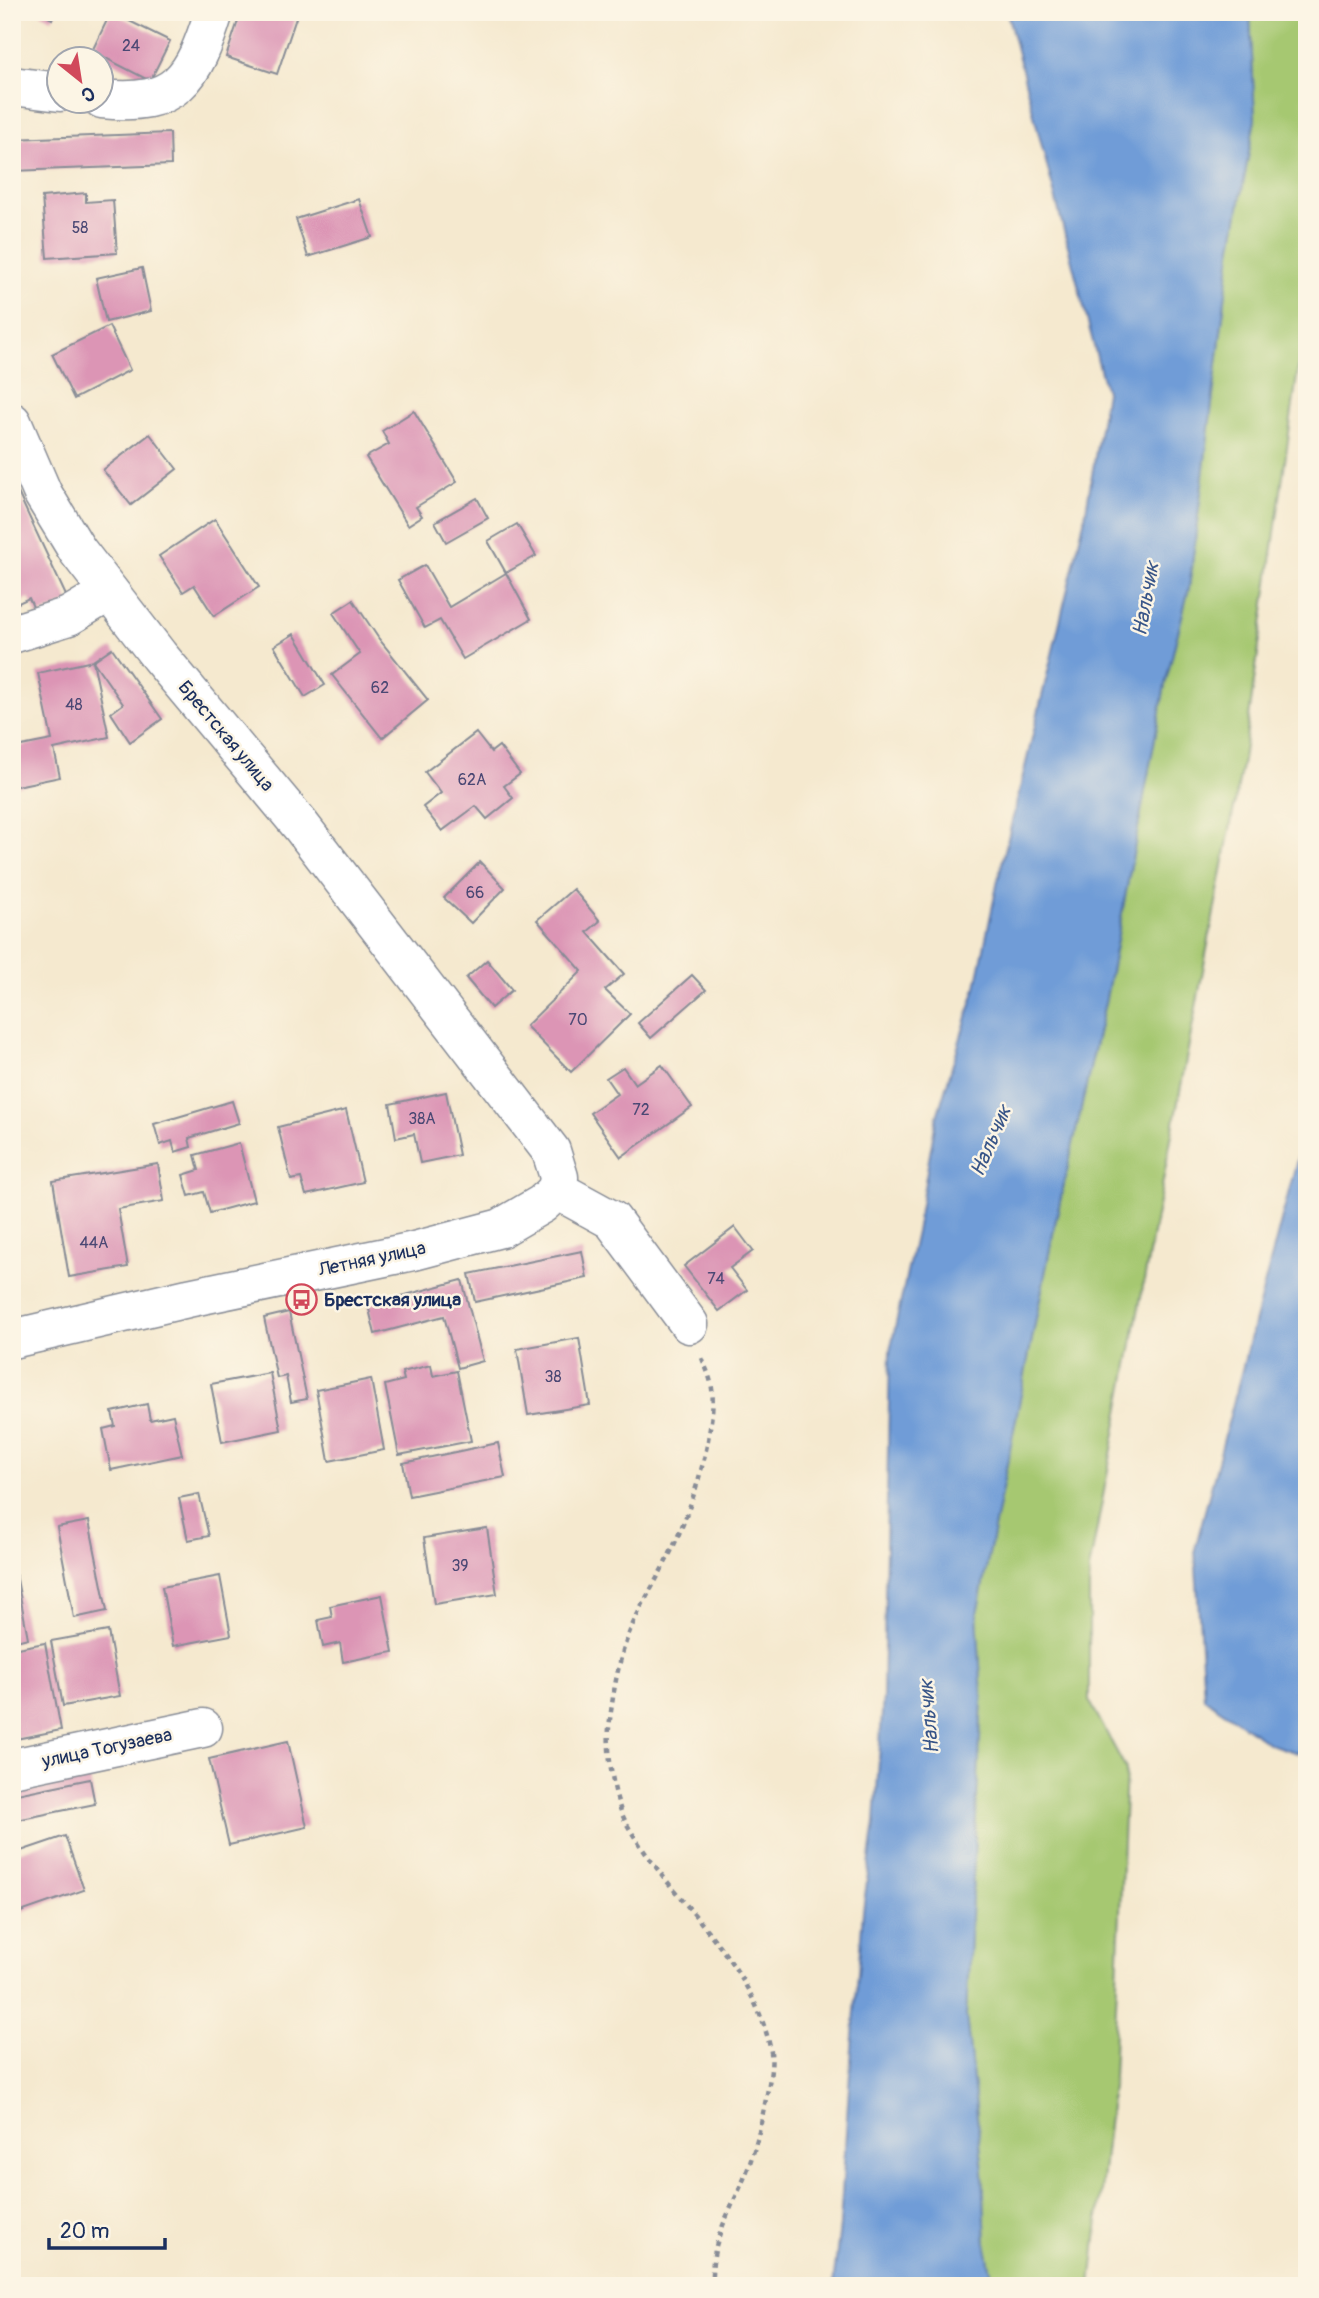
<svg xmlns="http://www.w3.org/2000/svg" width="1319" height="2298" font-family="Pangolin,sans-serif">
	<rect width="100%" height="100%" fill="#fcf5e5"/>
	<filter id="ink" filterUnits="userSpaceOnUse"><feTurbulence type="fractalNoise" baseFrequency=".0143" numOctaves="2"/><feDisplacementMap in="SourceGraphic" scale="14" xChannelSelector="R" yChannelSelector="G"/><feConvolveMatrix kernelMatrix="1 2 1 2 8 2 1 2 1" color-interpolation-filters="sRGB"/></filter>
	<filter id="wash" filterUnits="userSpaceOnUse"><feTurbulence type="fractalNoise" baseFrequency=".00686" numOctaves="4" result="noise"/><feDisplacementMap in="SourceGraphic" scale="28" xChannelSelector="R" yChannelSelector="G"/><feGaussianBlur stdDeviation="1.57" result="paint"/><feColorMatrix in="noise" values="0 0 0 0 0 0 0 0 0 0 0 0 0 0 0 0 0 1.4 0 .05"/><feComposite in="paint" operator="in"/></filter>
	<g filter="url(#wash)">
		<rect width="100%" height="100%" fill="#f5e9cf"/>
		<!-- green -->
		<polygon fill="#a6c871" stroke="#607c68" stroke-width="2" points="1250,12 1297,12 1307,61 1307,305 1243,760 1089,1570 1089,1700 1126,1769 1113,2077 1091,2286 994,2286 986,2248 983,2171 966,2016 982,1698 977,1614 1055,1224 1106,998 1165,685 1189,588 1231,252 1255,119"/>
		<!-- water -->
		<g fill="#6f9cd7" stroke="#45669a" stroke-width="2">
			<polygon points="1007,12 1250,12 1255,119 1231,252 1189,588 1165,685 1106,998 1055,1224 977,1614 982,1698 966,2016 983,2171 986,2248 994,2286 833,2286 840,2225 849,2086 863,1911 875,1822 883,1697 890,1351 916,1232 936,1120 976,987 998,880 1085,517 1106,392"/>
			<polygon points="1307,1122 1307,1756 1270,1744 1204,1698 1195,1549"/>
		</g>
		<g id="blocks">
			<!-- building -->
			<g fill="#dc95b5">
				<polygon points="39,12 55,12 52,19"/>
				<polygon points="111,12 170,41 150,81 92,51"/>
				<polygon points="241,12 298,12 277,74 226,57"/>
				<polygon points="170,133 171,165 12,171 12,139"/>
				<polygon points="86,193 86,202 113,200 117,253 47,258 42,197"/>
				<polygon points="359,199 372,237 308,257 296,219"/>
				<polygon points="142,268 151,311 106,322 96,278"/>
				<polygon points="109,326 130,370 74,399 52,354"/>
				<polygon points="414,411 457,482 416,507 422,516 408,525 366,457 389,444 382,431"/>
				<polygon points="150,434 177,469 131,505 103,470"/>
				<polygon points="12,480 69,602 37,616 29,598 12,606"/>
				<polygon points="477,498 488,518 446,542 435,522"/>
				<polygon points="215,519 259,587 214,616 194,585 183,592 159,556"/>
				<polygon points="517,524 536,556 506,573 531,619 463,659 440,620 425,628 398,580 425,565 449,607 506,573 488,541"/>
				<polygon points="353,600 379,639 428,700 382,738 332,675 360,654 333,613"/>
				<polygon points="294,634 325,685 305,697 274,646"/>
				<polygon points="112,648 162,719 130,742 111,713 123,704 93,661"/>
				<polygon points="93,661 109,737 54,749 60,777 12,787 12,715 21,746 52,740 38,673"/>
				<polygon points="476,733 491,752 499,746 520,774 504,786 513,798 487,819 476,806 442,831 423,807 441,793 425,772"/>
				<polygon points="480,862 505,888 471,923 444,898"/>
				<polygon points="573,889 600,921 587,932 624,974 605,990 630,1014 571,1072 526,1026 582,971 537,920"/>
				<polygon points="487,960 512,990 491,1008 466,978"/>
				<polygon points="692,975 706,990 651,1038 638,1023"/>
				<polygon points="662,1065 692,1107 621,1157 590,1113 617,1094 606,1078 623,1067 635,1084"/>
				<polygon points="446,1092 459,1155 420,1163 414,1134 396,1138 390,1104"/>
				<polygon points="232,1101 239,1123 189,1138 191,1147 175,1152 172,1141 160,1145 154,1124"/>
				<polygon points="346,1110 363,1182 306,1195 301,1178 291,1180 278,1127"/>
				<polygon points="239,1143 254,1201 210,1213 204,1192 189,1196 183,1175 199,1170 195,1155"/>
				<polygon points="158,1164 164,1201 118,1209 128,1267 69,1277 53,1181"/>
				<polygon points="735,1227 753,1251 730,1268 747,1290 719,1311 684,1266"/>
				<polygon points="582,1251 587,1278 475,1302 469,1274"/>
				<polygon points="462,1280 483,1361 458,1368 444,1316 375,1334 368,1305"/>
				<polygon points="289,1312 307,1399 291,1402 286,1376 277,1378 264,1318"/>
				<polygon points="579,1338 590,1405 528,1415 517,1349"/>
				<polygon points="431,1365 433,1376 457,1371 471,1441 399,1455 385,1385 404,1380 402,1372"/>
				<polygon points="270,1373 281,1430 222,1442 211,1384"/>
				<polygon points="371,1379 384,1450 329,1461 316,1390"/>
				<polygon points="147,1404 150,1420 173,1415 182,1455 111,1470 103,1429 115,1426 112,1412"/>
				<polygon points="498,1443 505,1477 409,1496 403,1463"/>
				<polygon points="199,1494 209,1536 188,1540 179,1498"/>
				<polygon points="89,1521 107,1611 74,1618 57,1527"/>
				<polygon points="487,1528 497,1594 434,1604 424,1538"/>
				<polygon points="16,1574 28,1638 12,1642 12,1575"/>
				<polygon points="220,1576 231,1635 173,1646 162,1587"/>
				<polygon points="382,1595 393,1652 343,1662 340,1643 323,1647 318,1620 332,1617 330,1606"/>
				<polygon points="108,1631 120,1696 63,1706 51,1641"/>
				<polygon points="45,1643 61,1730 16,1739 12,1717 12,1649"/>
				<polygon points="288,1741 307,1827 229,1845 209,1759"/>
				<polygon points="90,1779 95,1804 12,1821 12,1795"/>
				<polygon points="65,1836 84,1890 18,1913 12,1896 12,1854"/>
			</g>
		</g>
	</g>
	<g filter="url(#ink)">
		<use href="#blocks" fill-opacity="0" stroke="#888c96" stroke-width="2"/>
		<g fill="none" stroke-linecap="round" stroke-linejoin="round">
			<defs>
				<g id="minor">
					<polyline points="12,86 60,92"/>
					<path d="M102,99C177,107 193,79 214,12"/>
					<polyline points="12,422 43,494 77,550 159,656 301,826 551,1151 559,1177 557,1190"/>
					<polyline points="12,634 69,616 109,592"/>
					<polyline points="557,1190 612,1220 689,1324"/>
					<polyline points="12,1339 188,1298 414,1251 501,1228 542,1204 557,1190"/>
					<polyline points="12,1768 203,1728"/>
				</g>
			</defs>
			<!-- minor casing -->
			<use href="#minor" stroke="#888c96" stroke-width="41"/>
			<!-- path -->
			<path stroke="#888c96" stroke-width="4.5" stroke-dasharray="5 5" stroke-linecap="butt" d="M702,1358C705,1366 709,1374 711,1383C715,1401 711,1422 708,1440C702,1472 691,1506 678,1536C665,1567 646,1595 632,1626C618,1659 613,1693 609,1728C607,1755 614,1803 628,1826C672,1902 750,1957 770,2047C774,2063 769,2083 766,2099C761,2123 756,2148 747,2171C731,2213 710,2237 712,2286"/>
			<!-- minor -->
			<use href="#minor" stroke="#fff" stroke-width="38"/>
		</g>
	</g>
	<!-- icons -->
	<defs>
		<symbol id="bus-ring" viewBox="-11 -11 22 22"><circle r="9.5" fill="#fcf5e5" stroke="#d1495b" stroke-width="1.5"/><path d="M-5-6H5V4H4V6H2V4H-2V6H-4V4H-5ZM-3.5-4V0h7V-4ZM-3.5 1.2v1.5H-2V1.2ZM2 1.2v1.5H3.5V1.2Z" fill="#d1495b"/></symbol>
	</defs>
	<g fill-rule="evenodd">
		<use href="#bus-ring" x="284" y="1282" width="35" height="35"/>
	</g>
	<g text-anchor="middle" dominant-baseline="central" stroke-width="5" stroke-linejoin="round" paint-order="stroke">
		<!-- number labels -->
		<g font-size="16" fill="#4b4874">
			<text x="131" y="46">24</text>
			<text x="80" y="228">58</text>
			<text x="380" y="688">62</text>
			<text x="74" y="705">48</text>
			<text x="472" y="780">62А</text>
			<text x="475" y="893">66</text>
			<text x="578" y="1020">70</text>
			<text x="641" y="1110">72</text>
			<text x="422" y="1119">38А</text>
			<text x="94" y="1243">44А</text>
			<text x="716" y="1279">74</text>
			<text x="553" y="1377">38</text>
			<text x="460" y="1566">39</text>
		</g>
		<!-- street labels -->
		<g font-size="19" fill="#1b2f5e" stroke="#fcf5e5">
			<text transform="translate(226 736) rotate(50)">Брестская улица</text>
			<text transform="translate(372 1259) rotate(-12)">Летняя улица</text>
			<text transform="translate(107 1748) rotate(-12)">улица Тогузаева</text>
		</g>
		<!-- poi labels -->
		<g font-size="19" font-weight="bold" fill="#1b2f5e" stroke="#fcf5e5" text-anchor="start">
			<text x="324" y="1300">Брестская улица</text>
		</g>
		<!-- water labels -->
		<g font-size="21" font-style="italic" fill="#385588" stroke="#fcf5e5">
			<text transform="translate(1146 599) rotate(-80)">Нальчик</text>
			<text transform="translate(991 1141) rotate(-67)">Нальчик</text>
			<text transform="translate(929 1717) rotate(-95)">Нальчик</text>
		</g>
	</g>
	<!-- margin -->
	<rect width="1319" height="2298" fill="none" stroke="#fcf5e5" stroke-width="42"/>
	<!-- north arrow -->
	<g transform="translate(80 80) rotate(150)"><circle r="33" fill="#fcf5e5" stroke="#a2a6af" stroke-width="2"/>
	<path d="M0-5L12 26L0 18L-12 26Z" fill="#d1495b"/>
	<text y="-10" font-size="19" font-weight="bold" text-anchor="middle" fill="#1b2f5e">С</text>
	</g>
	<!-- scale -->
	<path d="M49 2238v10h116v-10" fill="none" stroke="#1b2f5e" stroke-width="3.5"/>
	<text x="60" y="2238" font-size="21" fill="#1b2f5e" stroke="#fcf5e5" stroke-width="5" paint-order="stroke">20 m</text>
</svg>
